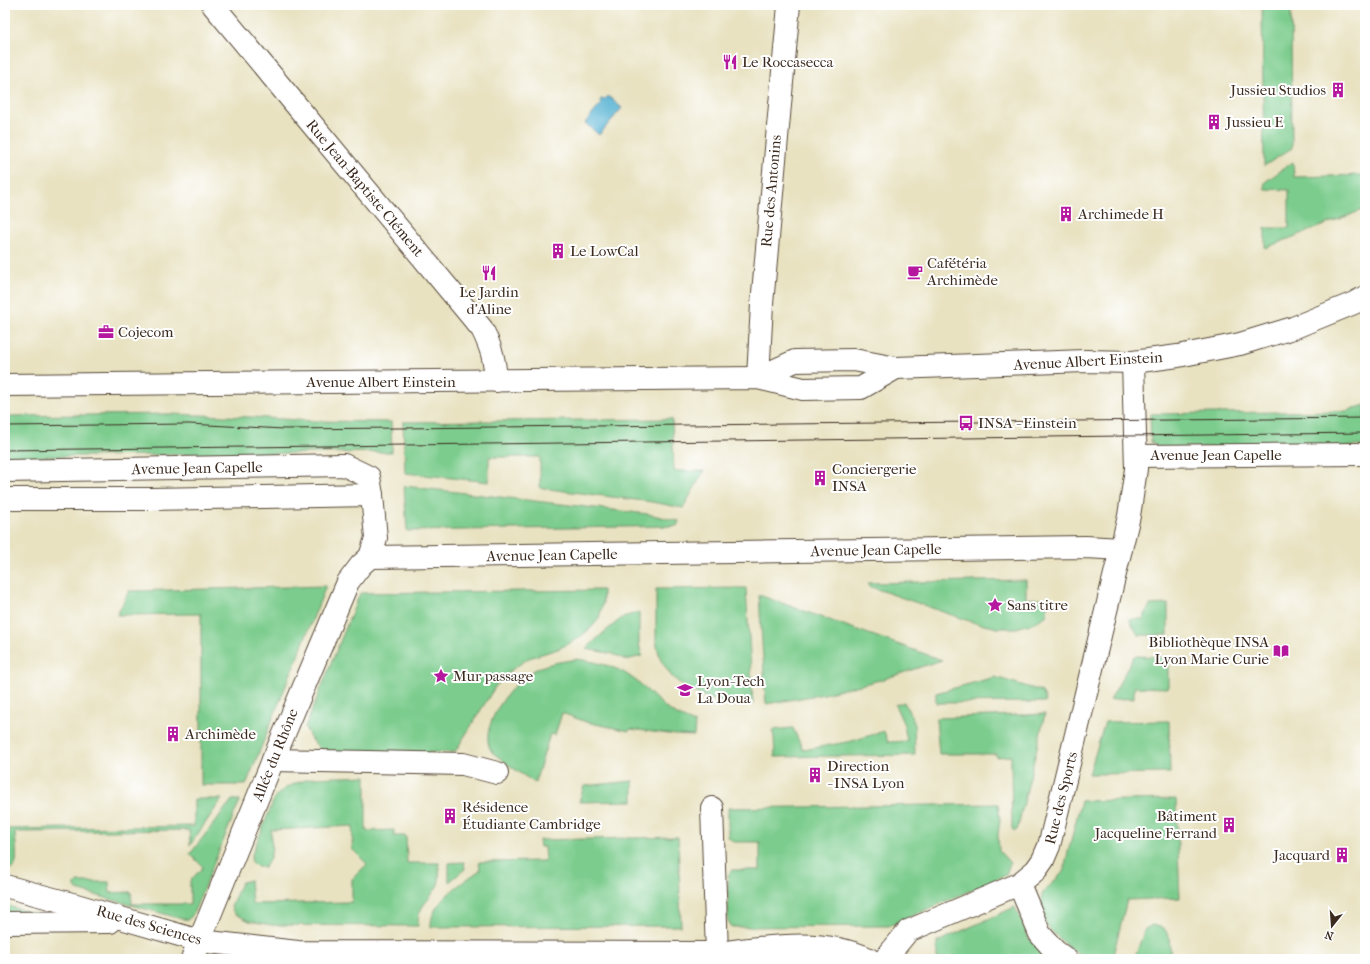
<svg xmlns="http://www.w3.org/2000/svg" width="1370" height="964" font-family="'IM FELL French Canon',serif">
	<rect width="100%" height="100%" fill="#fff"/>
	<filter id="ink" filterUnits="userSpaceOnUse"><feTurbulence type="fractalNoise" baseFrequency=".025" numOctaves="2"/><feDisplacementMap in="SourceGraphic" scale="8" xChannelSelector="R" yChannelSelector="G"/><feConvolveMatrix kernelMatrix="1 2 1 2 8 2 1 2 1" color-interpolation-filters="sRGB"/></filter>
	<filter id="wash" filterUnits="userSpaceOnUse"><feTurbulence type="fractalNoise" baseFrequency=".012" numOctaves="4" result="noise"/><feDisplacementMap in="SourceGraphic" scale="16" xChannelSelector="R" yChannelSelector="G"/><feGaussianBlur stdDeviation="0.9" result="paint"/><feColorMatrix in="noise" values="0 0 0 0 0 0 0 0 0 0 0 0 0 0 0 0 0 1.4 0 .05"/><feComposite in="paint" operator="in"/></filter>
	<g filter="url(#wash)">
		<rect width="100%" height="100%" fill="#e8e2c1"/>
		<!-- green -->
		<g fill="#7bcc8d" stroke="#5b7b56">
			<polygon points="1285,5 1291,5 1292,148 1264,166 1262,8 1284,8"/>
			<polygon points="1293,162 1294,177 1365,175 1365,209 1265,248 1265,228 1289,228 1289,190 1264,189 1265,182"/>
			<polygon points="1365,405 1365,446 1159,448 1151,442 1150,414 1346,411"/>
			<polygon points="170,414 251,417 314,421 391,422 392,452 5,457 5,416"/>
			<polygon points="672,419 674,471 704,471 683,508 652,502 540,488 540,457 489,457 489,482 405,473 403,422"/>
			<polygon points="404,486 648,514 679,521 677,526 407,531"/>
			<polygon points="1026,580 1026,599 1047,598 1047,615 1034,623 1016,628 998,628 975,623 868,586 868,583"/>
			<polygon points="326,586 246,785 201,785 201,614 117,615 129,591"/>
			<polygon points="746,588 753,704 734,704 711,699 689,690 672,677 660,659 656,641 656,589"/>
			<polygon points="603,590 603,603 599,618 592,627 579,638 558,649 529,658 510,671 495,687 455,752 337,754 321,750 311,739 305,727 360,593"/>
			<polygon points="759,596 759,595 942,660 884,679 824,694 766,704"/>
			<polygon points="1168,604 1168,635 1138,635 1129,619 1143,619 1150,605"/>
			<polygon points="639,612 639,644 642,656 626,660 613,654 586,649 602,634 623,617"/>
			<polygon points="1134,656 1168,657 1168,688 1134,687 1134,698 1110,700"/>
			<path d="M578,659C594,662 613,665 628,675C642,684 652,696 665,707C673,714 685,719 695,723L694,736L676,735L630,729L629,731L586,722L562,713L555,735L550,734L535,783C523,775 511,767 500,758C497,756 494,754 492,752C476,730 510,686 528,674C543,663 560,662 578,659Z"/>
			<polygon points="995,677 1041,691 1044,695 1046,702 936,703 936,693"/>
			<polygon points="904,702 914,722 915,755 775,757 774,737 772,730 793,728 803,750 852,741 884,731 888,742 907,741 904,725 895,705"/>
			<polygon points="1045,714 1018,827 1017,830 1014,831 1012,829 1011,756 997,757 996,754 939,754 936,718"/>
			<polygon points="1169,721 1170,773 1089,774 1105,722"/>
			<path d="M366,776V831L394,830V836H406L407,863H439C439,871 441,881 436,888C427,904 418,905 418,926L272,925L249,921L234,913L231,907L240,885L242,882L250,880L252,904L352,902V879L367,864L352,849L353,826L271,830C271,844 275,856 264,867H258L252,863L251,857L275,797L284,789L296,783L312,778Z"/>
			<polygon points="633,781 633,801 579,802 584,786"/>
			<path d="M194,799H222L190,845L189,830L15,832C15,840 19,861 14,867C12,869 8,869 5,869V829L194,826Z"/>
			<polygon points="1176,799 1180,898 1127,900 1112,959 1087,959 1066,945 1049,929 1041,915 1042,894 1063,872 1081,801"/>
			<path d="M232,800H240L193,914C190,919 188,920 182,919L77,890L75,887V884L78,882H109L110,893L131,892L132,904H190V881L203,867L190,854Z"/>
			<polygon points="998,804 1000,820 998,835 999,851 1010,863 1006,875 889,926 732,927 728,921 728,875 732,870 760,870 760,842 734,842 728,837 728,808"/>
			<path d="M678,837L681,926L431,927C429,903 462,883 480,870L479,862L545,861L544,847H540L539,840Z"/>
			<polygon points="464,862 465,869 449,882 449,863"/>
			<polygon points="5,905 42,916 5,912"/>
			<polygon points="1015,907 1029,939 1050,959 937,959 937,942"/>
			<polygon points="1152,925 1164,928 1169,937 1171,959 1134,959 1145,929"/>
		</g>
		<!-- water -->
		<polygon fill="#53b1d2" stroke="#476e78" points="608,96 622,108 599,135 585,123 601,104 600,101 601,99 605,99"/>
	</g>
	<g filter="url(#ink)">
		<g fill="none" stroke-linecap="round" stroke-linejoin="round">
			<defs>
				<g id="minor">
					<path d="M213,5L482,329C491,347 495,360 496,381"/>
					<polyline points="758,378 795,361 854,360 896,368 1085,361 1133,362 1178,356 1240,344 1293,328 1354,303 1365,297"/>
					<polyline points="758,378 762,304 789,5"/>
					<polyline points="5,385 758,378 803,389 861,388 896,368"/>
					<polyline points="1136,456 1365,454"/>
					<polyline points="5,471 344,465 369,477 372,495 376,538 370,557 1086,547 1121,549 1129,516 1136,469 1133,362"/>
					<polyline points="5,499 150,499 372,495"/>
					<polyline points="273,760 463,764 497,773"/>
					<polyline points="712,808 717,953"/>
					<polyline points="1019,884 1040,934 1055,951 1066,959"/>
					<path d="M5,886L76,905L200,941L298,952L717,953C766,947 823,937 869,959"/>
					<polyline points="5,923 110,922"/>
					<polyline points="192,959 273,760 348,582 361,565 370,557"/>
					<polyline points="885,959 908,931 1019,884 1036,870 1043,860 1049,846 1121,549"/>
				</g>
			</defs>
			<!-- minor casing -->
			<use href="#minor" stroke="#554636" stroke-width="24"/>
			<!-- minor -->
			<use href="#minor" stroke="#fff" stroke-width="22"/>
			<!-- tram -->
			<g stroke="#3b2a1e" stroke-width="1">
				<polyline points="5,426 189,424 284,429 398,428 1365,418"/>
				<polyline points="5,450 1365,433"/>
			</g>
		</g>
	</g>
	<!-- icons -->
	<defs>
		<symbol id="restaurant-bare" viewBox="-9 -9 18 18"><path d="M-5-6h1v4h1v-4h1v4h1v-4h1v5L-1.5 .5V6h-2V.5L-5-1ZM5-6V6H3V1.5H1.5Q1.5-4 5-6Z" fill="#b5179e" stroke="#fff" stroke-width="2.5" paint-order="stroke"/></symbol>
		<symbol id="building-bare" viewBox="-9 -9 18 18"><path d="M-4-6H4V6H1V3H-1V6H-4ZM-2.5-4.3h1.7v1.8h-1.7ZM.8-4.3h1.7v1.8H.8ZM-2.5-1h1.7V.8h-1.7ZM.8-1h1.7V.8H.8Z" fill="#b5179e" stroke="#fff" stroke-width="2.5" paint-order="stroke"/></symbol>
		<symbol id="cafe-bare" viewBox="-9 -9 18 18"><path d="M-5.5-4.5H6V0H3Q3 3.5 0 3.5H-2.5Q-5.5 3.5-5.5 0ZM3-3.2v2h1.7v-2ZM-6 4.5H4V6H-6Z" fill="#b5179e" stroke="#fff" stroke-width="2.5" paint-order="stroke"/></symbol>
		<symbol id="office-bare" viewBox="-9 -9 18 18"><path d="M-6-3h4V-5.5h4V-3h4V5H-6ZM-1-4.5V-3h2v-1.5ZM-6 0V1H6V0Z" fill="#b5179e" stroke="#fff" stroke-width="2.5" paint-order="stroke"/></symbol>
		<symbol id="bus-bare" viewBox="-9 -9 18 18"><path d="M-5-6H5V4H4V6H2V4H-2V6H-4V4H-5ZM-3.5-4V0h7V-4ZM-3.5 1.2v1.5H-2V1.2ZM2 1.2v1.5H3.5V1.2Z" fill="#b5179e" stroke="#fff" stroke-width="2.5" paint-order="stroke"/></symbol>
		<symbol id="sight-bare" viewBox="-9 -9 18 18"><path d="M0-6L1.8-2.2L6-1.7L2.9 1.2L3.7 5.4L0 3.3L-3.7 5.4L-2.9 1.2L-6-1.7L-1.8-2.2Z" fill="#b5179e" stroke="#fff" stroke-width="2.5" paint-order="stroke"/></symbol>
		<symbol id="library-bare" viewBox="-9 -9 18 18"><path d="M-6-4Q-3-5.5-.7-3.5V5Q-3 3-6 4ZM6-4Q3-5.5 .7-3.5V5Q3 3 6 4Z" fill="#b5179e" stroke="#fff" stroke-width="2.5" paint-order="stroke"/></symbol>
		<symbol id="university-bare" viewBox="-9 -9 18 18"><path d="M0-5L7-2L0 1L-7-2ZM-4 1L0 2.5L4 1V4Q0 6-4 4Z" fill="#b5179e" stroke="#fff" stroke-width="2.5" paint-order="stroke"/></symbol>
	</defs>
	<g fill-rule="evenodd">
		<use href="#restaurant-bare" x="719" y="51" width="22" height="22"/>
		<use href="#building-bare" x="1327" y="79" width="22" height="22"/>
		<use href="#building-bare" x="1203" y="111" width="22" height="22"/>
		<use href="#building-bare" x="1055" y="203" width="22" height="22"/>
		<use href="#building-bare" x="547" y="240" width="22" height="22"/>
		<use href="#cafe-bare" x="904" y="261" width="22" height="22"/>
		<use href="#restaurant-bare" x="478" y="262" width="22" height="22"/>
		<use href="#office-bare" x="95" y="321" width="22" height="22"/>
		<use href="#bus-bare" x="955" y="412" width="22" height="22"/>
		<use href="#building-bare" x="809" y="467" width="22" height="22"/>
		<use href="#sight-bare" x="984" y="594" width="22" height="22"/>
		<use href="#library-bare" x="1270" y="640" width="22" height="22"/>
		<use href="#sight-bare" x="430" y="665" width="22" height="22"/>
		<use href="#university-bare" x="674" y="679" width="22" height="22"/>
		<use href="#building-bare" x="162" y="723" width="22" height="22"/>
		<use href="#building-bare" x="804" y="764" width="22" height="22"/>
		<use href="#building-bare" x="439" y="805" width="22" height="22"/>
		<use href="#building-bare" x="1218" y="814" width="22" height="22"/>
		<use href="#building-bare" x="1331" y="844" width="22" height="22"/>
	</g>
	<g text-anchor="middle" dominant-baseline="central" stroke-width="4" stroke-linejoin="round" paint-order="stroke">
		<!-- poi labels -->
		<g font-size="15" fill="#3b2a1e" stroke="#fff" text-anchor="start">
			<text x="742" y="62">Le Roccasecca</text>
			<text x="1326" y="90" text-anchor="end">Jussieu Studios</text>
			<text x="1226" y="122">Jussieu E</text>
			<text x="1078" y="214">Archimede H</text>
			<text x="570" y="251">Le LowCal</text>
			<text x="927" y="263">Cafétéria<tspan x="927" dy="17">Archimède</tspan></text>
			<text x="489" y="292" text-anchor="middle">Le Jardin<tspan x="489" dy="17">d'Aline</tspan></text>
			<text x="118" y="332">Cojecom</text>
			<text x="978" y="423">INSA - Einstein</text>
			<text x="832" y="469">Conciergerie<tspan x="832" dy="17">INSA</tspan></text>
			<text x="1007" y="605">Sans titre</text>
			<text x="1269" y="642" text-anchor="end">Bibliothèque INSA<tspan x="1269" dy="17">Lyon Marie Curie</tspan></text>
			<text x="453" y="676">Mur passage</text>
			<text x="697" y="681">Lyon-Tech<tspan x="697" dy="17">La Doua</tspan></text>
			<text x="185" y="734">Archimède</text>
			<text x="827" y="766">Direction<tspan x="827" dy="17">- INSA Lyon</tspan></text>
			<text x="462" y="807">Résidence<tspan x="462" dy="17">Étudiante Cambridge</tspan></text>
			<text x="1217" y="816" text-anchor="end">Bâtiment<tspan x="1217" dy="17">Jacqueline Ferrand</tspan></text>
			<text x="1330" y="855" text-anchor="end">Jacquard</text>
		</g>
		<!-- street labels -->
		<g font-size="15" fill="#3b2a1e" stroke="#fff">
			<text transform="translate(365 188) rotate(50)">Rue Jean-Baptiste Clément</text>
			<text transform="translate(771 191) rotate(-85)">Rue des Antonins</text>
			<text transform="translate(1088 361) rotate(-3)">Avenue Albert Einstein</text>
			<text x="381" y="382">Avenue Albert Einstein</text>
			<text x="1216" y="455">Avenue Jean Capelle</text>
			<text transform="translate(197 468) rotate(-1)">Avenue Jean Capelle</text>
			<text transform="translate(876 550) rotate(-1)">Avenue Jean Capelle</text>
			<text transform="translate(552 555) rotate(-1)">Avenue Jean Capelle</text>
			<text transform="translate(275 755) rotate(-68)">Allée du Rhône</text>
			<text transform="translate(1061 798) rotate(-76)">Rue des Sports</text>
			<text transform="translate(149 925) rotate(16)">Rue des Sciences</text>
		</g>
	</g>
	<!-- margin -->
	<rect width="1370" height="964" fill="none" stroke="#fff" stroke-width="20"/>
	<!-- north arrow -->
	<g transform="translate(1332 926) rotate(197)" stroke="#ffffff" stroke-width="3" paint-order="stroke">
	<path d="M0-3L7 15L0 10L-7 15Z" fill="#3b2a1e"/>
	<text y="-6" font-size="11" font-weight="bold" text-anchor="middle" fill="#3b2a1e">N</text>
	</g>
</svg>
